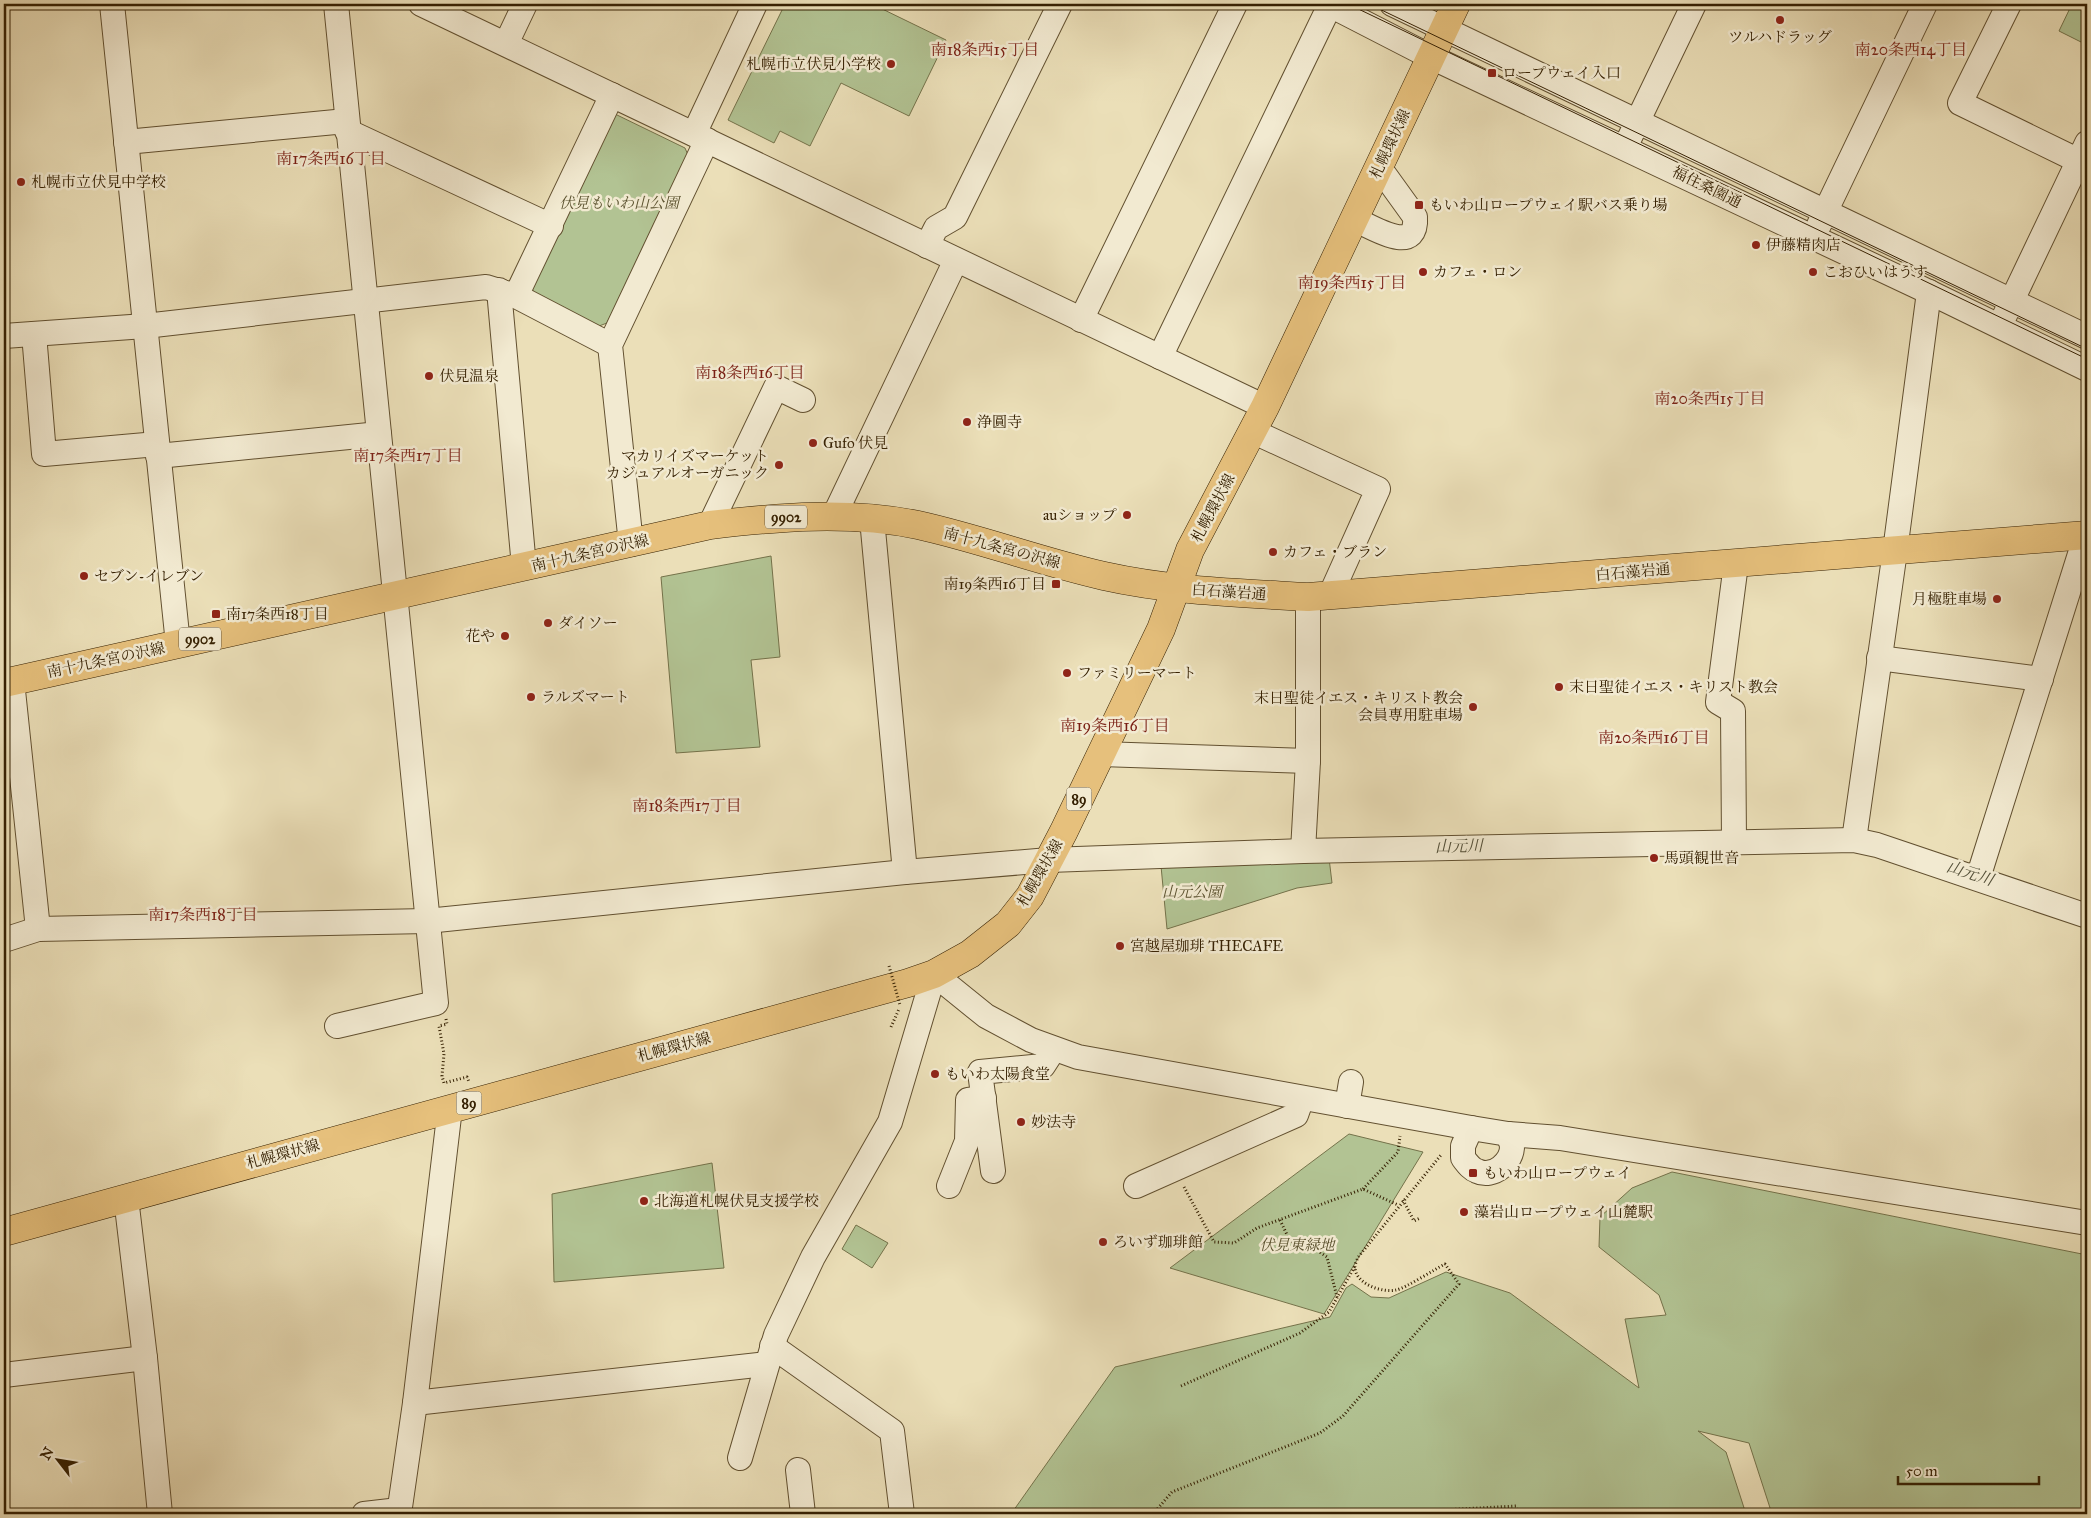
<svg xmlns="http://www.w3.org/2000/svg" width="2091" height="1518" font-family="'IM FELL Great Primer','Noto Serif JP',serif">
	<rect width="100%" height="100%" fill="#ebdfb8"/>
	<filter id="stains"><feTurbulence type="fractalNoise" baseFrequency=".004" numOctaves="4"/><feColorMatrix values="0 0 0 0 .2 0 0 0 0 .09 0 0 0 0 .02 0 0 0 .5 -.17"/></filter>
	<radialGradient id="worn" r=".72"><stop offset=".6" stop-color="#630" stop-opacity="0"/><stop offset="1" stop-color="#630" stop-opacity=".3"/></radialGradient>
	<!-- green -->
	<g fill="#b2c393" stroke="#74724a">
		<polygon points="785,4 872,4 946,40 909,116 841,83 810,146 780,131 774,143 728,120"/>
		<polygon points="2072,4 2087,4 2087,45 2059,31"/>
		<polygon points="615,114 685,148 688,155 607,323 599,326 535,296 532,288"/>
		<polygon points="771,556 780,657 751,660 760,747 676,753 661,577"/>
		<polygon points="1329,858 1332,883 1297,888 1167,929 1161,866"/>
		<polygon points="1349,1134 1423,1152 1324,1314 1170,1268"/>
		<polygon points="712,1163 724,1268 554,1282 552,1194"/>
		<polygon points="1672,1172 2087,1255 2087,1514 1772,1514 1749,1443 1698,1431 1726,1452 1746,1514 1011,1514 1115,1367 1330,1317 1346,1288 1352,1284 1371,1297 1389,1298 1446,1272 1510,1293 1639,1388 1625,1319 1666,1315 1659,1295 1599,1247 1600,1217 1632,1188"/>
		<polygon points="856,1225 888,1243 872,1268 842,1249"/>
	</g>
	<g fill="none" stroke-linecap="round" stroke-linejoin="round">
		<defs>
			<g id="minor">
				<polyline points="112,4 178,644"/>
				<polyline points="336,4 436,1003 337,1026"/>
				<polyline points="421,4 1265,407"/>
				<polyline points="1328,4 1431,57 1929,292 2087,369"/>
				<polyline points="1392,4 2087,337"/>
				<polyline points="2009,4 1960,103 2079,161"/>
				<polyline points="506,44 525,4"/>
				<polyline points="347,131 551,226"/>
				<polyline points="694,134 755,4"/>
				<polyline points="1630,137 1694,4"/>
				<polyline points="126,142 346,121"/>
				<path d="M1354,219C1372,227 1418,257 1415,217L1379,167"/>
				<polyline points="1819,225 1925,4"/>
				<polyline points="927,246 936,228 955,217 1060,4"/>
				<polyline points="499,290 524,567"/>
				<polyline points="516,296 612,95"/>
				<polyline points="2005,315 2087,143"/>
				<polyline points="1081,320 1235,4"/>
				<polyline points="34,334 44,454 157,444"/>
				<polyline points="4,336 145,326 486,287 516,296 610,345"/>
				<polyline points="1160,357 1330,5"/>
				<polyline points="1252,431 1378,489 1330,596"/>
				<polyline points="158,456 379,434"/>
				<polyline points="834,516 956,260"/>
				<polyline points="872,519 905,872"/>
				<polyline points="710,525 776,387 803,400"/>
				<polyline points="631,544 610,345 707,140"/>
				<polyline points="1879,658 2041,679"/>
				<polyline points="12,681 38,929"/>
				<polyline points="1101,754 1308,761"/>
				<polyline points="1854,840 1895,551 1929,292"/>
				<polyline points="1734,842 1733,711 1718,702 1736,564"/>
				<polyline points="1303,851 1308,761 1308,597"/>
				<polyline points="1978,878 2086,535"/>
				<polyline points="4,940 38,929 427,921 905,872 1049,860 1303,851 1854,840 1877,845 2087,916"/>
				<polyline points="1347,1106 1351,1082"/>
				<path d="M1471,1128L1463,1146V1158C1467,1163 1471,1169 1477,1171C1493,1179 1513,1162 1512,1145C1511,1142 1509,1137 1508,1134"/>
				<polyline points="993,1171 980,1072 1043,1066 1054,1049"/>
				<polyline points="949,1186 967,1141 968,1100 984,1098"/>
				<polyline points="1136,1186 1296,1115 1302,1098"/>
				<polyline points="126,1198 145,1358 160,1514"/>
				<polyline points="772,1346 892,1431 902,1514"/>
				<polyline points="4,1375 145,1358"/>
				<polyline points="415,1403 766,1364"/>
				<polyline points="740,1458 776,1335 813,1257 890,1122 934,974 986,1016 1031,1040 1078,1057 1471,1128 1508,1134 1560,1138 2087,1223"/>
				<polyline points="798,1470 803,1514"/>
				<polyline points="364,1514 399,1510"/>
				<polyline points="399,1514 415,1403 450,1108"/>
			</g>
			<g id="major">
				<path d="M4,683L710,525C779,517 849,511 918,525C981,539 1042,562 1104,576C1171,591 1240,593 1308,597L2087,535"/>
				<polyline points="4,1232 908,983 934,974 970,954 1008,924 1030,896 1064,831 1161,629 1190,550 1265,407 1456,4"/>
			</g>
		</defs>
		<!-- minor casing -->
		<use href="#minor" stroke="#625030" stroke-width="26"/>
		<!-- major casing -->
		<use href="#major" stroke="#352002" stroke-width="29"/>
		<!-- path -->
		<g stroke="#352002" stroke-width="3" stroke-dasharray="1 2.5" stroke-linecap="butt">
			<polyline points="446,1019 447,1024 439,1026 444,1054 442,1076 444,1083 467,1077 469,1082"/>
			<polyline points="891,1027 899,1009"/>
			<polyline points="1184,1187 1214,1242 1234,1243 1257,1228 1363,1189 1398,1205"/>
			<polyline points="1363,1189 1398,1152 1400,1136"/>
			<polyline points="1403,1200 1414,1221 1420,1218"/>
			<polyline points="1280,1220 1290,1241 1298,1245 1312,1247 1327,1257 1337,1297"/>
			<polyline points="1181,1386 1300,1333 1329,1312 1355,1266"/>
			<path d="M1153,1514L1172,1492L1320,1433L1343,1416L1459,1284L1445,1264C1435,1269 1406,1288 1396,1290C1382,1293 1355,1284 1355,1267C1355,1264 1357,1259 1359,1256L1441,1155"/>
			<polyline points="1368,1514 1516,1506 1518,1514"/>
		</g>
		<!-- minor -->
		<use href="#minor" stroke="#f2ead1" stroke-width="24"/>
		<!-- major -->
		<use href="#major" stroke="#e6c07c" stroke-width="28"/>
		<!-- tram -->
		<g stroke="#352002" stroke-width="1">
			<polyline points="1348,4 2087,359"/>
			<polyline points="1369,4 2087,349"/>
		</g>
		<!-- path-bridge -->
		<polyline stroke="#352002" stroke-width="3" stroke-dasharray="1 2.5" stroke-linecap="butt" points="889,966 900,1005"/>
	</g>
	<!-- markers -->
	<g fill="#8f2418" stroke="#f2ead1" stroke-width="2">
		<circle cx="1780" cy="20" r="5"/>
		<circle cx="891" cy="64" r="5"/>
		<rect x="1487" y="68" width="10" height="10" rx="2.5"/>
		<circle cx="21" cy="182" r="5"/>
		<rect x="1414" y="200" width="10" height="10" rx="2.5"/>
		<circle cx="1756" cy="245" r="5"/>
		<circle cx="1423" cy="272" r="5"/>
		<circle cx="1813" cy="272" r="5"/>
		<circle cx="429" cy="376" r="5"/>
		<circle cx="967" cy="422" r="5"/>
		<circle cx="813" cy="443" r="5"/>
		<circle cx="779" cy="465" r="5"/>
		<circle cx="1127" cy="515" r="5"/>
		<circle cx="1273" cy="552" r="5"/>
		<circle cx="84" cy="576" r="5"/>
		<rect x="1051" y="579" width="10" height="10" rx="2.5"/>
		<circle cx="1997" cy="599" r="5"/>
		<rect x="211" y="609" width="10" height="10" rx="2.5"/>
		<circle cx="548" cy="623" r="5"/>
		<circle cx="505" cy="636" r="5"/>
		<circle cx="1067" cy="673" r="5"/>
		<circle cx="1559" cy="687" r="5"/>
		<circle cx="531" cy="697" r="5"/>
		<circle cx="1473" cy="707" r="5"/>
		<circle cx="1654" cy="858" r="5"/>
		<circle cx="1120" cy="946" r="5"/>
		<circle cx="935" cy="1074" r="5"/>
		<circle cx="1021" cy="1122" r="5"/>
		<rect x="1468" y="1168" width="10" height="10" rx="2.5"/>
		<circle cx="644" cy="1201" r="5"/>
		<circle cx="1464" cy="1212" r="5"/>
		<circle cx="1103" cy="1242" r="5"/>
	</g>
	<g text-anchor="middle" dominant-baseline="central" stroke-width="5" stroke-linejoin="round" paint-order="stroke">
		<!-- shield labels -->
		<g fill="#f2ead1" stroke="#6e5d40" stroke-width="1">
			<rect x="765" y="505.5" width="42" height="23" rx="4"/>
			<rect x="179" y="627.5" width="42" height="23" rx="4"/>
			<rect x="1066.5" y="787.5" width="25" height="23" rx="4"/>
			<rect x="456.5" y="1091.5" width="25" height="23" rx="4"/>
		</g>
		<g font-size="14" font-weight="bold" fill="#352002">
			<text x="786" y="517">9902</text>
			<text x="200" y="639">9902</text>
			<text x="1079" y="799">89</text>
			<text x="469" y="1103">89</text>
		</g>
		<!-- poi labels -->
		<g font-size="15" fill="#352002" stroke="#f2ead1" text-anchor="start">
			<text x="1780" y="37" text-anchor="middle">ツルハドラッグ</text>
			<text x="881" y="64" text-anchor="end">札幌市立伏見小学校</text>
			<text x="1502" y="73">ロープウェイ入口</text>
			<text x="31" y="182">札幌市立伏見中学校</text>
			<text x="1429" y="205">もいわ山ロープウェイ駅バス乗り場</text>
			<text x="1766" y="245">伊藤精肉店</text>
			<text x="1433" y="272">カフェ・ロン</text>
			<text x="1823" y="272">こおひいはうす</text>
			<text x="439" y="376">伏見温泉</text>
			<text x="977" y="422">浄圓寺</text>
			<text x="823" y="443">Gufo 伏見</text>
			<text x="769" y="456" text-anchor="end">マカリイズマーケット<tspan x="769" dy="17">カジュアルオーガニック</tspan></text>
			<text x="1117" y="515" text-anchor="end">auショップ</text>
			<text x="1283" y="552">カフェ・ブラン</text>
			<text x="94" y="576">セブン-イレブン</text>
			<text x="1046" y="584" text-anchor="end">南19条西16丁目</text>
			<text x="1987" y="599" text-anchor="end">月極駐車場</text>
			<text x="226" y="614">南17条西18丁目</text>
			<text x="558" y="623">ダイソー</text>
			<text x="495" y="636" text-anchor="end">花や</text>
			<text x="1077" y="673">ファミリーマート</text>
			<text x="1569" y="687">末日聖徒イエス・キリスト教会</text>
			<text x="541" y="697">ラルズマート</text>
			<text x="1463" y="698" text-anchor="end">末日聖徒イエス・キリスト教会<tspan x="1463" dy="17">会員専用駐車場</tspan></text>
			<text x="1664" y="858">馬頭観世音</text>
			<text x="1130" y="946">宮越屋珈琲 THECAFE</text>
			<text x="945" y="1074">もいわ太陽食堂</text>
			<text x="1031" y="1122">妙法寺</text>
			<text x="1483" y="1173">もいわ山ロープウェイ</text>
			<text x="654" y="1201">北海道札幌伏見支援学校</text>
			<text x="1474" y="1212">藻岩山ロープウェイ山麓駅</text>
			<text x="1113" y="1242">ろいず珈琲館</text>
		</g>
		<!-- street labels -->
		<g font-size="15" fill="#352002" stroke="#f2ead1">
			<text transform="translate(1390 144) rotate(-65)">札幌環状線</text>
			<text transform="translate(1707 187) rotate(26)">福住桑園通</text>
			<text transform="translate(1213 508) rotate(-62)">札幌環状線</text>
			<text transform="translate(1002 548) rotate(15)">南十九条宮の沢線</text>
			<text transform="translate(590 553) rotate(-13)">南十九条宮の沢線</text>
			<text transform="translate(1633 572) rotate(-5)">白石藻岩通</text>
			<text transform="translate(1229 592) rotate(4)">白石藻岩通</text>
			<text transform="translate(106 660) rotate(-12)">南十九条宮の沢線</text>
			<text transform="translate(1040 873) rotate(-60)">札幌環状線</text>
			<text transform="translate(674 1047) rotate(-15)">札幌環状線</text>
			<text transform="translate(283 1154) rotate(-15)">札幌環状線</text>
		</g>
		<!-- park labels -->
		<g font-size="15" font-style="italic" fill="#5a512e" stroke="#f2ead1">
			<text x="619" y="203">伏見もいわ山公園</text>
			<text x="1192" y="892">山元公園</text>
			<text x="1297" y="1245">伏見東緑地</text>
		</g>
		<!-- neighbourhood labels -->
		<g font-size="16" fill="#7a1f14" stroke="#f2ead1">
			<text x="985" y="49">南18条西15丁目</text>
			<text x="1911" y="49">南20条西14丁目</text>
			<text x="331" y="158">南17条西16丁目</text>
			<text x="1352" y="282">南19条西15丁目</text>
			<text x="750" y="372">南18条西16丁目</text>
			<text x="1710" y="398">南20条西15丁目</text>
			<text x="408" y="455">南17条西17丁目</text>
			<text x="1115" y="725">南19条西16丁目</text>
			<text x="1654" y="737">南20条西16丁目</text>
			<text x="687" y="805">南18条西17丁目</text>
			<text x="203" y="914">南17条西18丁目</text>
		</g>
		<!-- water labels -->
		<g font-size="16" font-style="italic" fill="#534f38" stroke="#f2ead1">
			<text transform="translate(1459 846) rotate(-1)">山元川</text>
			<text transform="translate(1970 873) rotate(18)">山元川</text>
		</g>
	</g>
	<!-- margin -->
	<rect width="2091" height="1518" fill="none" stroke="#ebdfb8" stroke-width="20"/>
	<rect x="5" y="5" width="2081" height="1508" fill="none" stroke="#352002" stroke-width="2.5"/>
	<rect x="10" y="10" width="2071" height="1498" fill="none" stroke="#352002"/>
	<!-- north arrow -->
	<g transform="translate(58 1460) rotate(301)" stroke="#f2ead1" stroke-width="4" paint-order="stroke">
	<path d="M0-4L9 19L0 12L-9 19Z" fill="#352002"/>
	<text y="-8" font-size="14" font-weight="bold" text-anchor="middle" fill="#352002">N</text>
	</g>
	<!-- scale -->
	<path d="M1898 1476v8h141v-8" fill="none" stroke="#352002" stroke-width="2.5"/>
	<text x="1906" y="1476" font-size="15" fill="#352002" stroke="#f2ead1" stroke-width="4" paint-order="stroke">50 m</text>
	<rect width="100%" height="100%" filter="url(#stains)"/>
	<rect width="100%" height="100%" fill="url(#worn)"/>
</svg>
